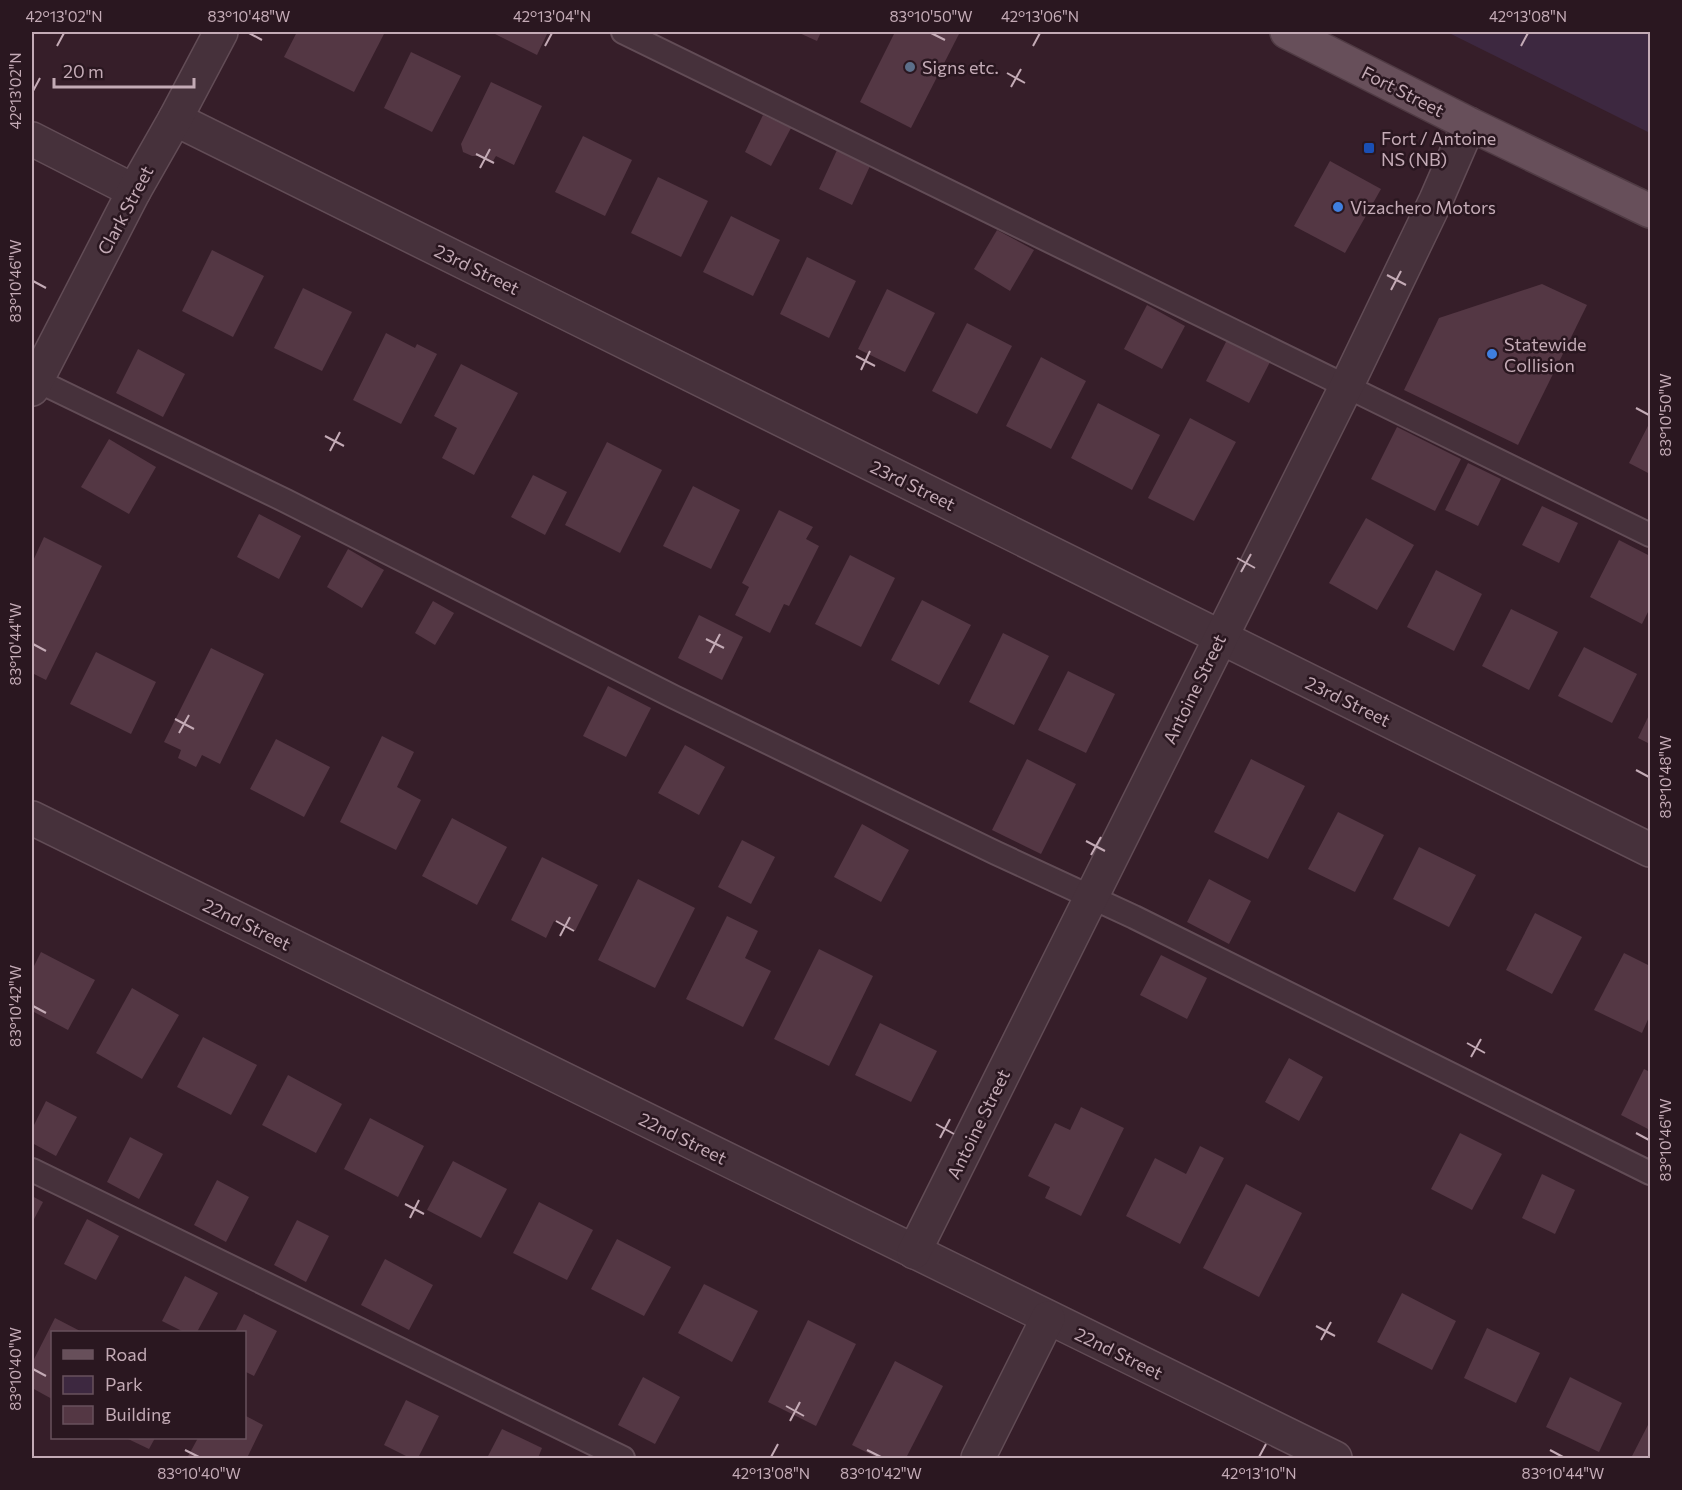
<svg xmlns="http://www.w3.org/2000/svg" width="1682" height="1490" font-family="Commissioner,sans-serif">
	<rect width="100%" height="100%" fill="#361e29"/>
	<!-- green -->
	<polygon fill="#3d2840" points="1447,32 1650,32 1650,133"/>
	<!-- building -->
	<g fill="#543744">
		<polygon points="297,32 385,32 354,92 284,57"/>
		<polygon points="496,32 548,32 537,55 495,34"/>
		<polygon points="797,32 821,32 817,41"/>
		<polygon points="895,32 960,32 911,128 860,102"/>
		<polygon points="411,52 461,76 432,132 384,108"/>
		<polygon points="491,82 542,106 514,165 496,156 493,161 481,156 472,156 463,152 461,144"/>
		<polygon points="763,115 791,128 771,166 745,152"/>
		<polygon points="583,136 632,160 605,216 555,192"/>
		<polygon points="837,150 870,166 852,205 819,189"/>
		<polygon points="1330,161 1381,189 1345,253 1294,226"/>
		<polygon points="658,177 708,201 681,257 631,233"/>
		<polygon points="731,216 780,240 753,296 703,272"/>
		<polygon points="997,230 1034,250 1010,291 974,269"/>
		<polygon points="212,250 264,276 233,337 182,311"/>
		<polygon points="807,257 856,281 829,338 780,314"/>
		<polygon points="1542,284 1587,305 1518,445 1404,390 1439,318"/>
		<polygon points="303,288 352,312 322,371 274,348"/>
		<polygon points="887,289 935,313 905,372 858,349"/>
		<polygon points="1147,305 1185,326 1162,369 1124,349"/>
		<polygon points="967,323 1012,346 977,414 932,391"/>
		<polygon points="386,333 415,348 417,344 437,354 401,424 353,400"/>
		<polygon points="1227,340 1270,362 1249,403 1206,381"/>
		<polygon points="138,349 185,374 163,417 116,393"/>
		<polygon points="1041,357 1086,381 1051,449 1006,426"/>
		<polygon points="461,364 518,393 474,475 442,458 457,428 434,416"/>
		<polygon points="1098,403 1160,435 1132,490 1071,458"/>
		<polygon points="1190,418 1236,442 1194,521 1148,498"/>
		<polygon points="1650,422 1650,474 1629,463"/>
		<polygon points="1397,427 1461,459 1435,511 1371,479"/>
		<polygon points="109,439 156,467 129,514 81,487"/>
		<polygon points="607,442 662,470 620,553 565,525"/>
		<polygon points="1468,463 1501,479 1478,526 1445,510"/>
		<polygon points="533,475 567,492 545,535 511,517"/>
		<polygon points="693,486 740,510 711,569 663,546"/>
		<polygon points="1542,506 1578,523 1559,563 1522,545"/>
		<polygon points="779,510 813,527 806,539 819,546 789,606 784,604 770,633 735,615 749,587 742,583"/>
		<polygon points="259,514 301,536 279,579 237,557"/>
		<polygon points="1366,518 1414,545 1377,610 1329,583"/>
		<polygon points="44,537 102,566 46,680 32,673 32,563"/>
		<polygon points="1619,540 1650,556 1650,608 1642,624 1590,597"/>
		<polygon points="348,549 384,570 362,608 327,587"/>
		<polygon points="850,555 895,578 861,647 815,624"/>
		<polygon points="1436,570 1482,594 1454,651 1407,627"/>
		<polygon points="922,600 971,625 939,685 891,660"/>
		<polygon points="433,601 454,613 435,645 415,633"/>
		<polygon points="1511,609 1558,632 1529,690 1482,666"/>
		<polygon points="699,615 743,637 722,680 678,658"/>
		<polygon points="1003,633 1049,656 1014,725 969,702"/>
		<polygon points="1584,647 1637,674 1612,723 1558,696"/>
		<polygon points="211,648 264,674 220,764 202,755 196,767 178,758 181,750 164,742"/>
		<polygon points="96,652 156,682 131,734 70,704"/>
		<polygon points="1068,671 1115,694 1086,753 1038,730"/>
		<polygon points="608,686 651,708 626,757 583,736"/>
		<polygon points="1650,713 1650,744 1638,738"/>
		<polygon points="382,736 414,752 397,787 421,800 396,850 340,822"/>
		<polygon points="276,739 330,767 304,817 250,789"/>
		<polygon points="685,745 725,767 699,815 658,793"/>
		<polygon points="1027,759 1076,784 1041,854 992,830"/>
		<polygon points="1251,759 1305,786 1268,859 1214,832"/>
		<polygon points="1338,812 1384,835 1355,892 1308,869"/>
		<polygon points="452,818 507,847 477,905 422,876"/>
		<polygon points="862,824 909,850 881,902 834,877"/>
		<polygon points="742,840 775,857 751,904 718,887"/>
		<polygon points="1419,847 1476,875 1449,927 1393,899"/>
		<polygon points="542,857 598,885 575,931 554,921 546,938 511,920"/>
		<polygon points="638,879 695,908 655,988 598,960"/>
		<polygon points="1209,879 1251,901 1229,944 1187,922"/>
		<polygon points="1535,913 1582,937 1552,994 1506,970"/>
		<polygon points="727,916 758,931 745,958 771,971 743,1027 686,999"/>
		<polygon points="819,949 873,976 829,1066 774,1039"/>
		<polygon points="41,952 95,980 68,1030 32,1011 32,970"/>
		<polygon points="1624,953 1650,966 1650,1015 1642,1033 1594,1010"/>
		<polygon points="1161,955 1207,978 1187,1019 1140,995"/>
		<polygon points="132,988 179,1015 142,1079 96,1053"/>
		<polygon points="880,1023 937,1051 911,1102 855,1075"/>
		<polygon points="203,1037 257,1065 231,1115 177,1087"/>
		<polygon points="1289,1058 1323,1077 1299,1121 1265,1102"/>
		<polygon points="1644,1069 1650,1072 1650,1124 1648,1129 1621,1115"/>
		<polygon points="288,1075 342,1104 316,1153 262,1125"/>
		<polygon points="46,1101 77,1117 56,1156 32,1143 32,1129"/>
		<polygon points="1081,1107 1124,1128 1081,1216 1045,1198 1050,1187 1028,1176 1055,1123 1070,1130"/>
		<polygon points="370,1118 424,1146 398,1197 344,1169"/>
		<polygon points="1460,1133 1502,1154 1472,1210 1431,1189"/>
		<polygon points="130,1137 163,1154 139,1199 107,1182"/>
		<polygon points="1200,1146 1224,1158 1180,1244 1126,1216 1155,1158 1186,1174"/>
		<polygon points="453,1161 507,1189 481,1238 427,1210"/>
		<polygon points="1542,1174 1575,1190 1555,1234 1522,1218"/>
		<polygon points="217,1180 249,1197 226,1242 194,1225"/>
		<polygon points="1246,1184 1302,1213 1259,1297 1203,1268"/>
		<polygon points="32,1196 43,1202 32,1223"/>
		<polygon points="539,1202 593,1230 567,1280 513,1253"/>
		<polygon points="87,1219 119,1236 96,1280 64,1264"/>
		<polygon points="297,1220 329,1236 306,1282 274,1265"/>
		<polygon points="617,1239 671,1267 644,1316 591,1289"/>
		<polygon points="385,1259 433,1285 409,1330 361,1305"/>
		<polygon points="185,1276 218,1293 197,1332 184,1332 162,1321"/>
		<polygon points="704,1284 758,1311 732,1362 678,1333"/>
		<polygon points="1402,1293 1456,1321 1432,1370 1377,1342"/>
		<polygon points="244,1314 277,1331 254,1376 244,1371 244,1332 235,1332"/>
		<polygon points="55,1318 82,1332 52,1332 52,1399 32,1388 32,1363"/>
		<polygon points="808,1320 856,1344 816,1426 768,1402"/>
		<polygon points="1487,1328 1540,1353 1516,1403 1464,1378"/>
		<polygon points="895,1361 943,1386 906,1458 878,1458 852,1445"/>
		<polygon points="643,1377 680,1397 655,1444 618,1425"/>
		<polygon points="1570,1377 1622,1403 1599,1452 1546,1427"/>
		<polygon points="406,1400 439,1416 418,1458 410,1458 384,1445"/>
		<polygon points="244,1415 263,1425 247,1458 187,1458 198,1438 244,1438"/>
		<polygon points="1650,1421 1650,1458 1631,1458"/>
		<polygon points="502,1429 542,1448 538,1458 487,1458"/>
		<polygon points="126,1438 155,1438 149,1449"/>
	</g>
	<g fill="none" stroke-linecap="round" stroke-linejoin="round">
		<defs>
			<g id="lane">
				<polyline points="623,32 1650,535"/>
				<polyline points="36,380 286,501 674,697 996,853 1134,917 1650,1173"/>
				<polyline points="32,1170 623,1458"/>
			</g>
			<g id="street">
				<polyline points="175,119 1650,850"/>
				<polyline points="32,139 134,191"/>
				<polyline points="32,389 134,191 175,119 221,32"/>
				<polyline points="32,818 1335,1458"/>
				<polyline points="914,1252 1347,385 1436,200 1469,124"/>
				<polyline points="978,1458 1048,1318"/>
			</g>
			<polyline id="primary" points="1287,32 1469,124 1650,211"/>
		</defs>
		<!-- lane casing -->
		<use href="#lane" stroke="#624c56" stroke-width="26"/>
		<!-- street casing -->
		<use href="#street" stroke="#624c56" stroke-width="36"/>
		<!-- primary casing -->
		<use href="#primary" stroke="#503b44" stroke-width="36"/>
		<!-- lane -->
		<use href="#lane" stroke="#46313b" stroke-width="22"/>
		<!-- street -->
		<use href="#street" stroke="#46313b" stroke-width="33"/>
		<!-- primary -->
		<use href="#primary" stroke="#674f5a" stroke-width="33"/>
	</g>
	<!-- ticks -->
	<path fill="none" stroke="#c4abb6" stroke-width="2" d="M249,33L262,40M931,33L945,40M57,46L64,33M545,46L552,33M1033,46L1040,33M1521,46L1528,33M1007,73L1025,83M1011,87L1021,69M33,91L40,78M476,154L494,163M480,168L490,149M1387,275L1406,285M33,281L46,288M1391,290L1401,271M856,356L875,366M861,370L870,351M1636,408L1649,415M325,436L344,446M330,451L340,432M1237,558L1255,568M1241,572L1251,554M706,639L724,648M33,644L46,651M710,653L720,634M175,719L194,729M179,733L189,715M1636,770L1649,777M1086,841L1105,851M1091,855L1101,837M556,921L574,931M560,936L570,917M33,1006L46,1013M1467,1043L1485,1053M1471,1057L1481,1039M936,1124L954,1134M1636,1133L1649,1140M940,1138L950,1119M405,1204L424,1214M410,1218L419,1200M1316,1326L1335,1336M1321,1340L1331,1322M33,1369L46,1376M786,1406L804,1416M790,1421L800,1402M185,1450L199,1457M867,1450L881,1457M1550,1450L1563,1457M771,1457L778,1444M1259,1457L1266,1444"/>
	<!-- markers -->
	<circle fill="#5c6f8a" stroke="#2a1720" stroke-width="2" cx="910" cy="67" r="6"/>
	<rect fill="#1a4fb4" stroke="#2a1720" stroke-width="2" x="1363" y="142" width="12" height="12" rx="3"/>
	<g fill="#3f7fe0" stroke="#2a1720" stroke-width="2">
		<circle cx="1338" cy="207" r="6"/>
		<circle cx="1492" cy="354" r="6"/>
	</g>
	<g text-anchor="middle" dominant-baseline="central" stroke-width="5" stroke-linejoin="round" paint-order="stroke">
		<!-- poi labels -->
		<g font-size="18" fill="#c4abb6" stroke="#2a1720" text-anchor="start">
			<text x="922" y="67">Signs etc.</text>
			<text x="1381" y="138">Fort / Antoine<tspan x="1381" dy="21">NS (NB)</tspan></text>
			<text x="1350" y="207">Vizachero Motors</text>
			<text x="1504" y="344">Statewide<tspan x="1504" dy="21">Collision</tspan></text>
		</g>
		<!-- street labels -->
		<g font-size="18" fill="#c4abb6" stroke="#2a1720">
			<text transform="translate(1403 91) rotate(27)">Fort Street</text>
			<text transform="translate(125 210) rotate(-62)">Clark Street</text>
			<text transform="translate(477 269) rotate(26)">23rd Street</text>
			<text transform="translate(913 485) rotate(26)">23rd Street</text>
			<text transform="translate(1194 689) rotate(-64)">Antoine Street</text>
			<text transform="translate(1348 701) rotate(26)">23rd Street</text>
			<text transform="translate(247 924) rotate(26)">22nd Street</text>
			<text transform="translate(978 1124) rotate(-64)">Antoine Street</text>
			<text transform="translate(683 1138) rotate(26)">22nd Street</text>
			<text transform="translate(1119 1353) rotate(26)">22nd Street</text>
		</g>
	</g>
	<!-- border -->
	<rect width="1682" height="1490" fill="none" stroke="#2a1720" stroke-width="66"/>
	<!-- legend -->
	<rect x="51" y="1331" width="195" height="108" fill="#2a1720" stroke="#68525c" stroke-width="1.5"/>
	<rect x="63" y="1350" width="30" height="9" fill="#674f5a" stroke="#68525c" stroke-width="1.5"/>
	<text x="105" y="1361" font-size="18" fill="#c4abb6">Road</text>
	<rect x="63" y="1376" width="30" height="18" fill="#3d2840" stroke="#68525c" stroke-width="1.5"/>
	<text x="105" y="1391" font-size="18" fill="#c4abb6">Park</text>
	<rect x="63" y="1406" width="30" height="18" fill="#543744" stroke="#68525c" stroke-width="1.5"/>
	<text x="105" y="1421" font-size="18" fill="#c4abb6">Building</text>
	<!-- scale -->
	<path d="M54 78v9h140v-9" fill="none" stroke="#c4abb6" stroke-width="3"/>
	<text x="63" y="78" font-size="18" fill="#c4abb6" stroke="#2a1720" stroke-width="4.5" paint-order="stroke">20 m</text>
	<rect x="33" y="33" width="1616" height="1424" fill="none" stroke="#c4abb6" stroke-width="2"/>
	<g font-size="15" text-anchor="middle" fill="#c4abb6">
		<text x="64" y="22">42°13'02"N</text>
		<text x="249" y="22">83°10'48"W</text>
		<text x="552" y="22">42°13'04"N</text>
		<text x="931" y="22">83°10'50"W</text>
		<text x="1040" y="22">42°13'06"N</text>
		<text x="1528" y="22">42°13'08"N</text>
		<text transform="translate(16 91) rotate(-90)" y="5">42°13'02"N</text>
		<text transform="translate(16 281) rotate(-90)" y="5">83°10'46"W</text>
		<text transform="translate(1666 415) rotate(-90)" y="5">83°10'50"W</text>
		<text transform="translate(16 644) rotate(-90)" y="5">83°10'44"W</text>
		<text transform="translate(1666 777) rotate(-90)" y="5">83°10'48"W</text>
		<text transform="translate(16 1006) rotate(-90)" y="5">83°10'42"W</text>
		<text transform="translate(1666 1140) rotate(-90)" y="5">83°10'46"W</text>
		<text transform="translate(16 1369) rotate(-90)" y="5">83°10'40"W</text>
		<text x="199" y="1479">83°10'40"W</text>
		<text x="771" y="1479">42°13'08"N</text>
		<text x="881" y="1479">83°10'42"W</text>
		<text x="1259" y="1479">42°13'10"N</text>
		<text x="1563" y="1479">83°10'44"W</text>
	</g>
</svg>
